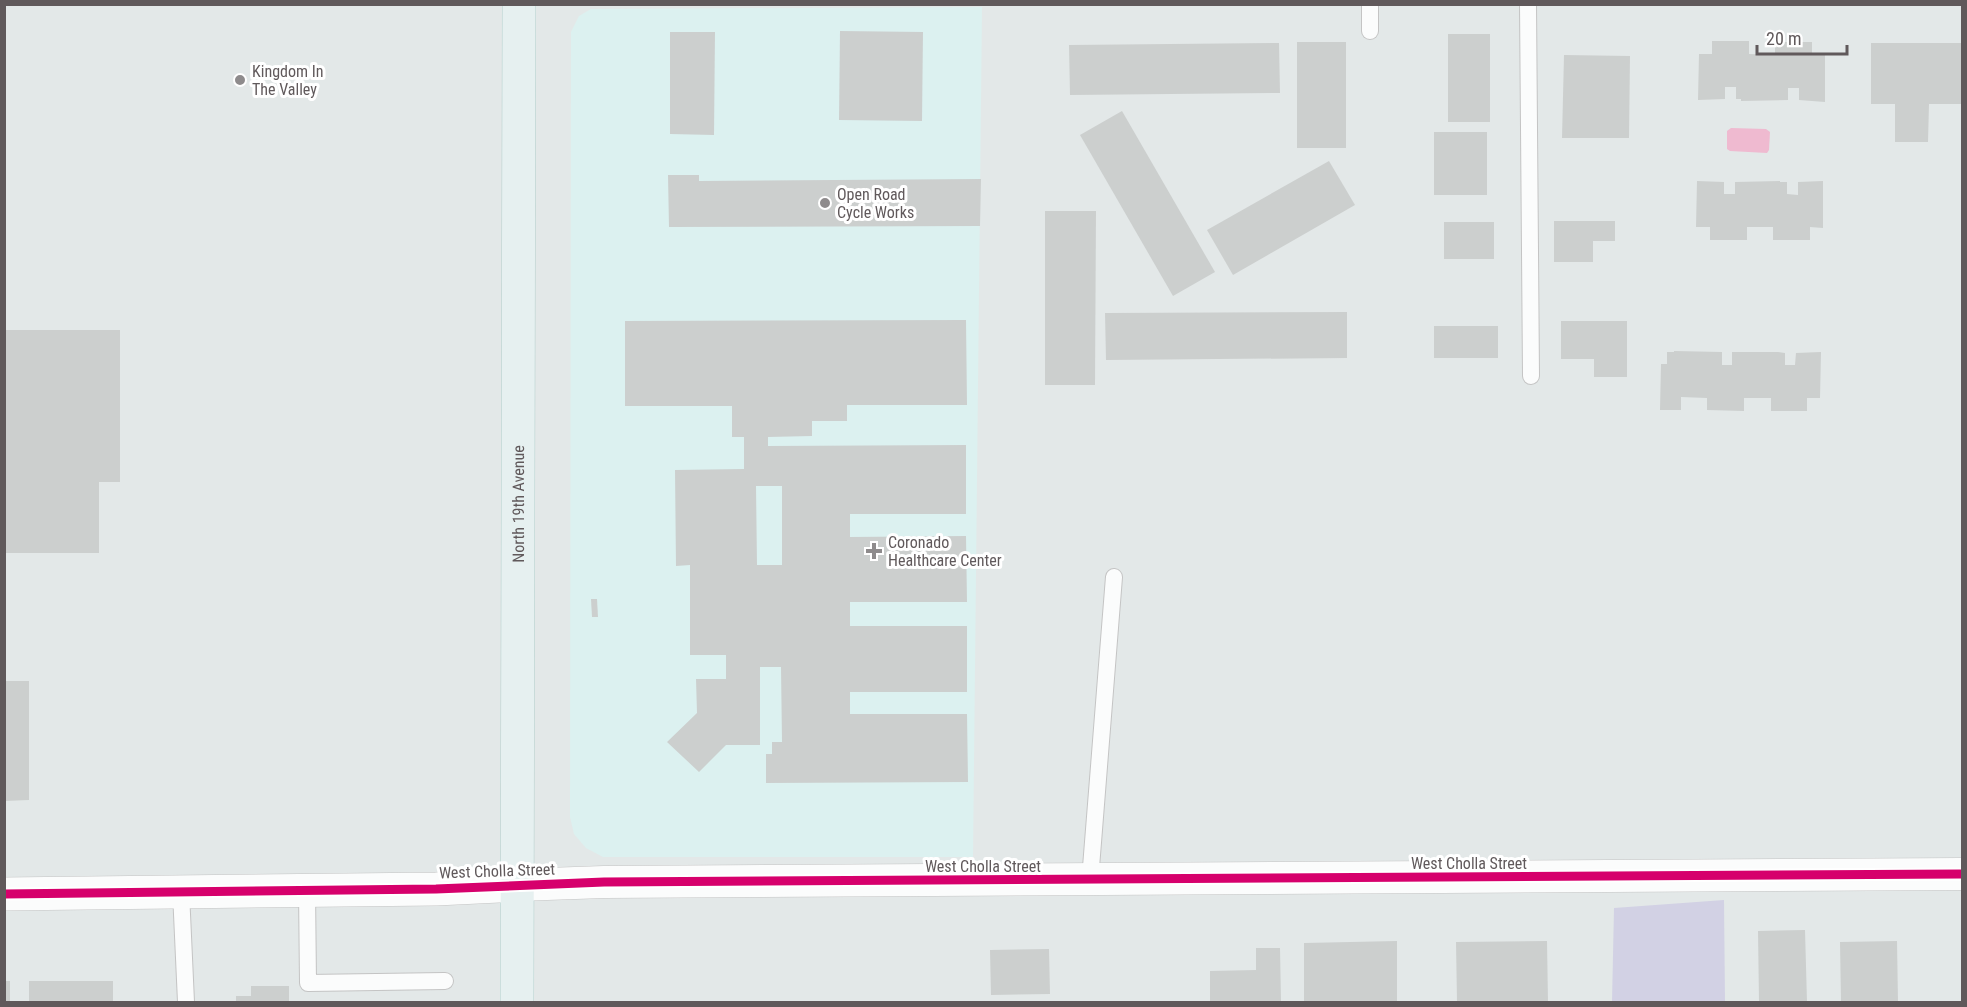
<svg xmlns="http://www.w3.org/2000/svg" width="1967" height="1007" font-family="'Roboto Condensed',sans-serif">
	<rect width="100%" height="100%" fill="#e3e8e8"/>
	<!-- commercial -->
	<polygon fill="#dcf1f0" points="982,7 973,857 603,857 586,848 574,834 570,817 571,32 579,16 591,9"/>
	<!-- green -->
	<polygon fill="#d2d1e4" points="1724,900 1725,1002 1612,1002 1614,908"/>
	<!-- water -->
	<polygon fill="#efbad0" points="1731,128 1766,129 1770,132 1769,150 1767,153 1730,151 1727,149 1727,131"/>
	<!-- building -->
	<g fill="#cccfce" fill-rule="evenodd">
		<polygon points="840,31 923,32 922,121 839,120"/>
		<polygon points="670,32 715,32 714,135 670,134"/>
		<rect x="1448" y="34" width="42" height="88"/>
		<polygon points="1712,41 1749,41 1749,54 1775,55 1775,42 1812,42 1812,55 1825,55 1825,102 1799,100 1799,88 1788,88 1788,100 1741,101 1741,99 1736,99 1736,87 1725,87 1725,99 1698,100 1699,54 1712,54"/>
		<rect x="1297" y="42" width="49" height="106"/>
		<polygon points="1279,43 1280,93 1070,95 1069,45"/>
		<polygon points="1871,43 1962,43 1962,104 1929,104 1928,142 1895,142 1895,104 1871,104"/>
		<polygon points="1564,55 1630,56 1629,138 1562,138"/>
		<polygon points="1122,111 1215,272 1173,296 1080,135"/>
		<rect x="1434" y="132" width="53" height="63"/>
		<polygon points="1329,161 1355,205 1233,275 1207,230"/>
		<polygon points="668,175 699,175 699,181 981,179 980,226 669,227"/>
		<polygon points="1697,181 1724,182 1724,194 1735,194 1735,182 1780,181 1780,182 1787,182 1787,194 1798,195 1798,182 1823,181 1823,228 1810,227 1810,240 1773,240 1773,227 1747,227 1747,240 1710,240 1710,227 1696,227"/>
		<polygon points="1045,211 1096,211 1095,385 1045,385"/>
		<polygon points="1554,221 1615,221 1615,241 1593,241 1593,262 1554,262"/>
		<rect x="1444" y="222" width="50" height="37"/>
		<polygon points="1347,312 1347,358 1106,360 1105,313"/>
		<path d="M966,320L967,405H847V421H812V436L768,437V446L966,445V514H850V537L966,536L967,602H850V626H967V692H850V714H967L968,782L766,783V754H772V742H782L781,667H760V745H726L699,772L667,742L697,713L696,679H726V655H690V565L676,566L675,470L744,469V437H732V406H625V321ZM756,486H782V565H757Z"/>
		<polygon points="1561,321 1627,321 1627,377 1594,377 1594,359 1561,359"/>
		<rect x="1434" y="326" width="64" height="32"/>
		<polygon points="4,330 120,330 120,482 99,482 99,553 4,553"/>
		<polygon points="1674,351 1722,352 1722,365 1732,365 1732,352 1778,352 1785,353 1785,365 1795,365 1796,353 1821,352 1820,398 1807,398 1807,411 1771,411 1771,398 1744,398 1744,411 1707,410 1707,398 1681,397 1681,410 1660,410 1661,364 1667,364 1667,352 1674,352"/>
		<polygon points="591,599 597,599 598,617 592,617"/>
		<polygon points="4,681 29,681 29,800 4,801"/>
		<polygon points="1805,930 1807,1002 1759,1002 1758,931"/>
		<polygon points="1397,941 1397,1002 1304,1002 1304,943"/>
		<polygon points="1547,941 1548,1002 1457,1002 1456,942"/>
		<polygon points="1897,941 1898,1002 1841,1002 1840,942"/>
		<polygon points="1256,948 1280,948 1281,1002 1210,1002 1210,971 1256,970"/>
		<polygon points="1049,949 1050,994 991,995 990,950"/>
		<rect x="4" y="981" width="6" height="21"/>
		<rect x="29" y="981" width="84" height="21"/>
		<polygon points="251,986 289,986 289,1002 236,1002 236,996 251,996"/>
	</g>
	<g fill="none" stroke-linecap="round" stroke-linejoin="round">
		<defs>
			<g id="service">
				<polyline points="1370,4 1370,31"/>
				<polyline points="1528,4 1531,376"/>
				<polyline points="1090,880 1114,577"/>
				<polyline points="307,890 308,983 445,981"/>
				<polyline points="181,892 186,1002"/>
			</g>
			<polyline id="minor" points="518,885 604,882 1962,874"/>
			<polyline id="tertiary" points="4,894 436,889 518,885"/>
			<g id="primary">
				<path id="s1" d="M517,1002L519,4"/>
			</g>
		</defs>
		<!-- service casing -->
		<use href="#service" stroke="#c4c4c4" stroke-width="18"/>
		<!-- minor casing -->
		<use href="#minor" stroke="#c4c4c4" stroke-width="33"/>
		<!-- tertiary casing -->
		<use href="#tertiary" stroke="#c4c4c4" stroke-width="34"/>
		<!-- primary casing -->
		<use href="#primary" stroke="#b3cecb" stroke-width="34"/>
		<!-- service -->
		<use href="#service" stroke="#fbfcfc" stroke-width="16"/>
		<!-- minor -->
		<use href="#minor" stroke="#fbfcfc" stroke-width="32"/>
		<!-- tertiary -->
		<use href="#tertiary" stroke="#fbfcfc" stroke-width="33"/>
		<!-- primary -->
		<use href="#primary" stroke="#e6f0f0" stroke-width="33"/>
		<defs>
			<polyline id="cycleway" points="4,894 436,889 604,882 1962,874"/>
		</defs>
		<!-- cycleway casing -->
		<use href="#cycleway" stroke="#fff" stroke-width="13"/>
		<!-- cycleway -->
		<use href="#cycleway" stroke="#d6006c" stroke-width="9"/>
	</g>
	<!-- markers -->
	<g fill="#8e8b8c" stroke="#fff" stroke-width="2">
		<circle cx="240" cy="80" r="6"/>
		<circle cx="825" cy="203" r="6"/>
		<path d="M871 542h6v6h6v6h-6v6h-6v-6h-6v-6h6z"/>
	</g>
	<g text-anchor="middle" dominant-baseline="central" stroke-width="6" stroke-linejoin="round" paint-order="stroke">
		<!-- poi labels -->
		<g font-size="16" fill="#60595b" stroke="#fff" text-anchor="start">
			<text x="252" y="71">Kingdom In<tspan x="252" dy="18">The Valley</tspan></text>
			<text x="837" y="194">Open Road<tspan x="837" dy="18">Cycle Works</tspan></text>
			<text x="888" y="542">Coronado<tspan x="888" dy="18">Healthcare Center</tspan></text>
		</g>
		<!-- street labels -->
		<g font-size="16" fill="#60595b" stroke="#fff">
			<text stroke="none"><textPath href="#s1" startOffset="498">North 19th Avenue</textPath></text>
			<text x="1469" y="863">West Cholla Street</text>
			<text x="983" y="866">West Cholla Street</text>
			<text transform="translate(497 871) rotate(-2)">West Cholla Street</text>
		</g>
	</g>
	<!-- border -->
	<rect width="1967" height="1007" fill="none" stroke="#60595b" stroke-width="12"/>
	<!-- scale -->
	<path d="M1757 45v9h90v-9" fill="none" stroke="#60595b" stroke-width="3"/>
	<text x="1766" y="45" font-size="18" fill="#60595b" stroke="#ffffff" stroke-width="4.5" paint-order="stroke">20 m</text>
</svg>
